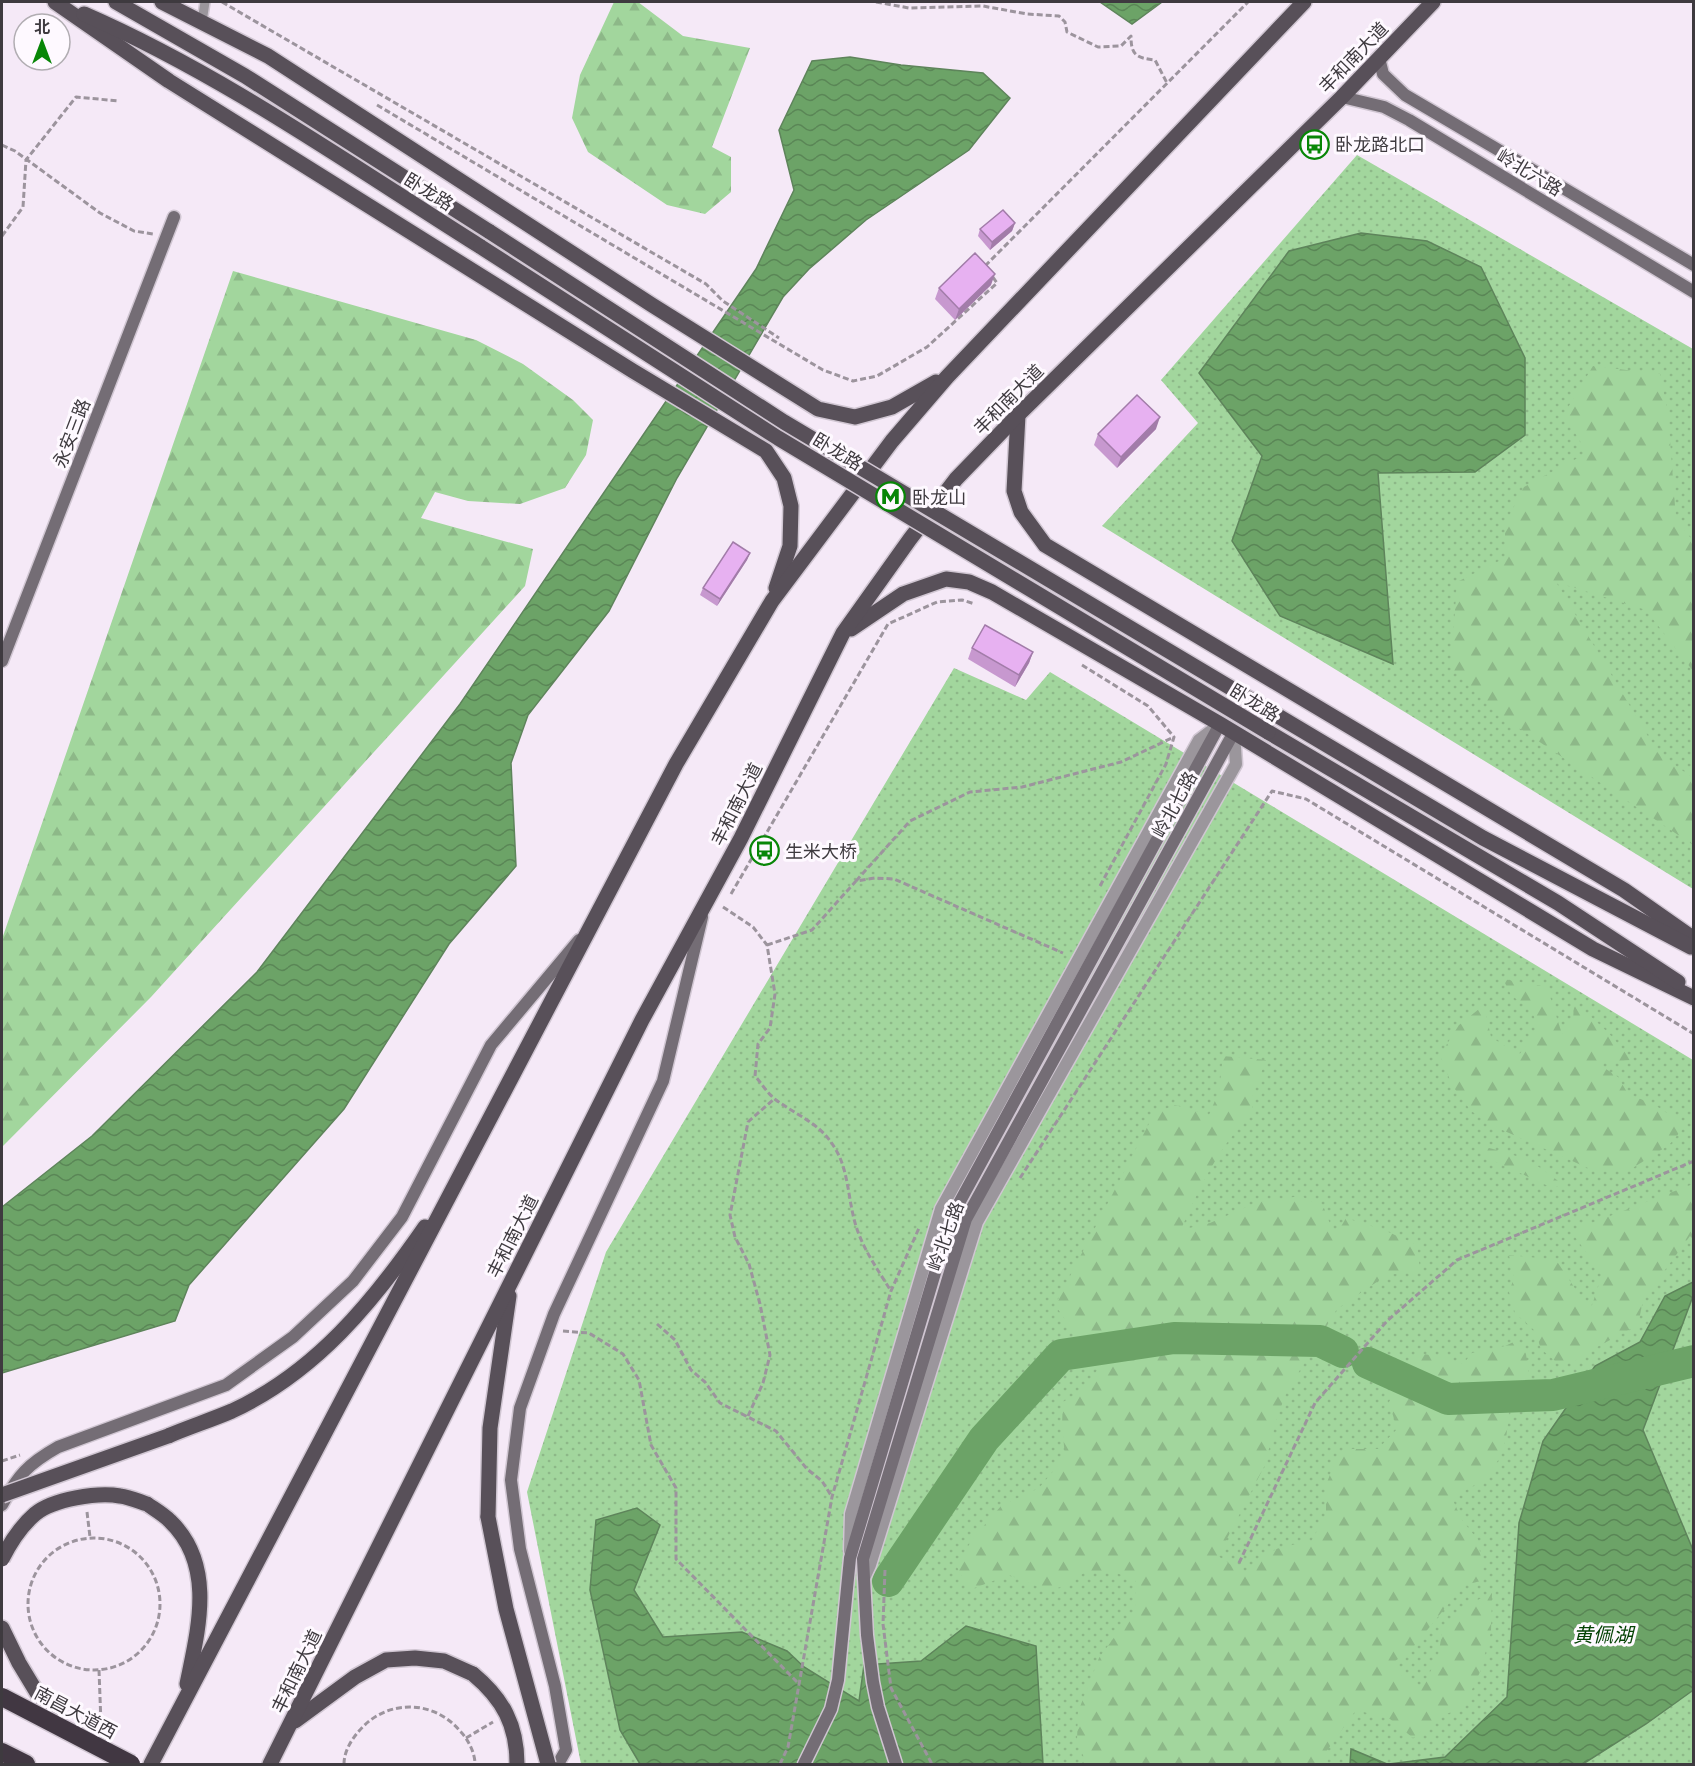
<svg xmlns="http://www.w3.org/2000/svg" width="1695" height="1766" font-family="'Open Sans','Noto Sans SC',sans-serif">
	<defs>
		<pattern id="grass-dots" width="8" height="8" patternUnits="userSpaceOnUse" patternTransform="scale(1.5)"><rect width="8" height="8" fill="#a2d69d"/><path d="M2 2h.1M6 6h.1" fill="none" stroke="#8db888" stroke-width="1.8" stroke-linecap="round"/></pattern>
		<pattern id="forest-firs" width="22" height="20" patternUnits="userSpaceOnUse" patternTransform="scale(1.5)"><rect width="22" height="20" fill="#a2d69d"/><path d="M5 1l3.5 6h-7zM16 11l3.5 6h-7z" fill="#8db888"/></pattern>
		<pattern id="water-waves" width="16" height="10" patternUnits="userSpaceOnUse" patternTransform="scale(1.5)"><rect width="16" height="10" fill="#6ca367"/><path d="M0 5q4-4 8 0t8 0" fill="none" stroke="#5a8656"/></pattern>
	</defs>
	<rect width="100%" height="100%" fill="#f5e9f7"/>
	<!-- grass -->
	<g fill="url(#grass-dots)">
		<polygon points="1357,155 1693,349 1693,889 1102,526 1198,423 1161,380"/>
		<polygon points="954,668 1026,700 1050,672 1693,1060 1693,1764 581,1764 527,1492 606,1252"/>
	</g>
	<!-- forest -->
	<g fill="url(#forest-firs)">
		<polygon points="614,2 638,2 683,36 750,48 712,147 731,157 731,192 705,214 667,205 588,152 572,118 580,75"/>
		<polygon points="233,271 476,340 523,364 573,400 593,420 586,455 565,488 520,504 468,501 435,492 421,518 533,549 525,586 151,997 2,1147 2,939"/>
		<polygon points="1593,366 1660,374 1668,414 1676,519 1693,541 1693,671 1646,610 1556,582 1658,753 1693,778 1693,845 1507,720 1451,668 1457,582 1505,558 1505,524 1524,487 1587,453 1564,414"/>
		<path d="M1503,979L1547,987L1562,1034L1573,1021L1574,1004C1597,1020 1615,1038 1631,1060L1597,1063L1618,1077L1628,1094L1653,1104L1686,1125L1669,1145L1631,1169L1597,1172L1500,1129L1471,1111L1452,1085L1440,1055L1459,1025L1484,1005L1491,1037L1519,1055L1538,1028L1532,1011L1511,995Z"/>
		<path d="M1223,1056L1266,1060L1253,1094L1252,1113C1220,1145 1198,1189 1181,1230L1210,1223L1258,1202L1301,1196L1324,1208L1335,1237L1346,1218L1384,1230L1417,1245L1420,1270L1387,1275L1337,1309L1286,1393L1275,1424L1265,1465L1218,1556L1245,1574L1276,1549L1296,1544L1311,1542L1326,1514V1485L1336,1459L1352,1449H1378L1397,1429L1389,1402L1416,1353L1444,1357L1463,1364L1472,1353L1505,1346L1518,1340L1526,1354L1529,1376L1509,1413L1506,1439L1499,1459L1485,1479L1452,1498L1462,1520L1478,1540L1482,1564L1481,1581L1464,1585L1410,1651L1392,1663L1401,1675L1422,1687L1438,1657L1443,1627L1463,1607L1492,1593L1491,1632L1480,1672L1464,1707L1439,1717L1413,1738L1390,1719L1356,1710L1326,1752L1328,1764H1081L1085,1760L1077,1741L1078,1712L1099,1658L1135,1609L1136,1581L1112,1571L1085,1572L1066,1585L1049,1591L1009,1575L969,1590L956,1565L974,1537L1001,1506L1039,1488L1065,1457L1062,1424L1063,1402L1082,1390L1099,1368L1055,1305L1154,1114L1175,1105L1209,1115L1219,1091Z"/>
		<path d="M1477,1145C1515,1154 1535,1160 1565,1187L1546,1185L1487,1158Z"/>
		<polygon points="1693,1184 1693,1239 1690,1236 1643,1300 1638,1325 1597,1347 1575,1361 1555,1361 1541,1349 1535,1331 1515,1313 1509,1292 1514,1278 1509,1255 1556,1260 1590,1311 1602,1275 1571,1231"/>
	</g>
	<!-- water -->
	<g fill="url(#water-waves)" stroke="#5e845b" stroke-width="1.5">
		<polygon points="1100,2 1162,2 1132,24"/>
		<polygon points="850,57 901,65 983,73 1010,98 969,150 866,220 809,269 783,297 677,478 609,611 528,715 511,763 516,866 449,944 344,1109 189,1285 175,1321 2,1373 2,1207 92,1136 257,972 460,704 756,269 794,190 779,130 812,61"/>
		<polygon points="1361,233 1427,241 1481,267 1525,358 1525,435 1475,472 1378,473 1393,664 1280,616 1232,541 1262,456 1199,373 1289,251"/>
		<polygon points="1693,1282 1693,1296 1643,1430 1693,1550 1693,1693 1692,1691 1646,1724 1583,1764 1389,1764 1445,1757 1507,1697 1519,1523 1543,1441 1595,1366 1640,1342 1665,1296"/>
		<polygon points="637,1508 660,1525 634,1590 663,1637 742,1632 787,1651 804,1667 859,1701 864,1665 921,1661 966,1626 1036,1646 1043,1764 640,1764 620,1730 590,1590 596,1520"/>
		<polygon points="1351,1749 1387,1764 1350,1764"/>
	</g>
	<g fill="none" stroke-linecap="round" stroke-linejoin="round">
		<!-- river -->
		<g stroke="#6ca367" stroke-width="32">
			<polyline points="1368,1363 1448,1399 1553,1395 1694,1361"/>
			<polyline points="888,1581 984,1439 1061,1355 1174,1338 1320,1341 1343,1352"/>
		</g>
		<defs>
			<polyline id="lane" points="202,22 205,2"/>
			<g id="street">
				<polyline points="850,1551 851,1514 941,1209 1199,740 1220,724"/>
				<polyline points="864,1578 870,1565 977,1222 1236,764 1234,732"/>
			</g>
			<g id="secondary">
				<polyline points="1379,58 1383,74 1405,95 1694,265"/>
				<polyline points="1342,97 1384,107 1409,120 1694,292"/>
				<polyline points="2,661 174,217"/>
				<path d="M2,1505C18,1475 28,1464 58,1447L226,1385L293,1337L353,1281L402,1217L491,1045L579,940"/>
				<polyline points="558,1764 566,1750 555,1686 520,1549 511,1480 520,1408 554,1314 663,1081 702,917"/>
				<polyline points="804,1764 831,1709 838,1680 850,1558 952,1216 1220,724"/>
				<polyline points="896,1764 878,1707 873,1682 867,1635 863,1559 966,1219 1234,732"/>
			</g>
			<g id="primary">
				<polyline points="55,2 169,81 633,371 766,451 784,478 791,506 790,546 776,588"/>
				<polyline points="116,2 245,76 490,232"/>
				<polyline points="162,2 268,56 652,305 818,409 855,417 892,407 936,382"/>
				<path d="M84,14C222,74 352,166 481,247"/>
				<polyline points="1018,415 1014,491 1021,512 1045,545 1624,890 1694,939"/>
				<polyline points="851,629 903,594 946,579 969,582 992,592 1220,724 1593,949 1694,998"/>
				<polyline points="1278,716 1483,838 1691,947"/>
				<polyline points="1268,732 1558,903 1678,982"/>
				<path d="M168,1436C189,1427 211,1420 232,1411C316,1372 373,1302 425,1227"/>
				<path d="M147,1504C154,1509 163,1514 170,1521C216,1565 198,1630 187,1684"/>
				<polyline points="488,1517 490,1428 509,1296"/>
				<polyline points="2,1628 19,1663 57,1726"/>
				<polyline points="295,1721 355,1677 386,1660 415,1658 444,1661 473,1674"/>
				<polyline points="151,1764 676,764 772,601 892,441 947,377 1304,2"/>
				<polyline points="270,1764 642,1020 741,838 843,633 910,539 956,479 1018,415 1342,97 1433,2"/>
			</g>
			<polyline id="highway" points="2,1752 26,1764"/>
		</defs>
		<!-- lane casing -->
		<use href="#lane" stroke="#d0c6d2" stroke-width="12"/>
		<!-- street casing -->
		<use href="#street" stroke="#d0c6d2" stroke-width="15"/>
		<!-- secondary casing -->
		<use href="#secondary" stroke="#d0c6d2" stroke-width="15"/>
		<!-- primary casing -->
		<use href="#primary" stroke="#d0c6d2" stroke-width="18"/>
		<!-- highway casing -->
		<use href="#highway" stroke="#d0c6d2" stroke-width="21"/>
		<!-- path -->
		<g stroke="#9c949d" stroke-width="3" stroke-dasharray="6 3" stroke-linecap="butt">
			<polyline points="222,2 706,284 723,301 779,338"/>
			<path d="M876,2L909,8L983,6L1027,14L1059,16L1065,22L1067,32L1098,47L1121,46L1131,36C1131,55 1136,58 1155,60L1167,83"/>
			<polyline points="377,105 823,370 853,381 877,376 927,347 997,283 992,276"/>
			<polyline points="2,145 15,151 100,213 134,231 153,234"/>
			<polyline points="2,236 23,207 26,160 76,97 119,101"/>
			<polyline points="985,266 1248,2"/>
			<polyline points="1082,665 1148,706 1174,737 1166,764 1100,886"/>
			<polyline points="856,881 910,821 970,792 1022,787 1121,762 1174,737"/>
			<polyline points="731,894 888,624 937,602 962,600 975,604"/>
			<path d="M723,907L753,927L767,945L775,994L770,1028L758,1044L755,1076C762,1084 768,1094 776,1100C799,1117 821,1123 836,1150C849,1172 848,1201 856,1226C863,1249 878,1270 891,1291"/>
			<polyline points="767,945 812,930 856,881 875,878 894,879 1063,953"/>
			<polyline points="1020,1178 1272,791 1306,799 1694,1034"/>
			<polyline points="657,1324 675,1340 691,1370 705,1382 720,1403 776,1431 807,1469 822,1481 832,1497"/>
			<polyline points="563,1331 589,1333 623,1354 639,1380 651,1445 676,1488 676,1559 798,1683"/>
			<polyline points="748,1416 763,1383 770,1355 760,1304 749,1264 735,1237 730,1215 748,1122 774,1099"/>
			<polyline points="2,1461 20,1455"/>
			<polyline points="87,1512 90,1537"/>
			<circle cx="94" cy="1604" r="66"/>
			<polyline points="1239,1563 1315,1403 1387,1321 1457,1260 1694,1161"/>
			<polyline points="885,1570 883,1624 891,1688 932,1764"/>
			<polyline points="99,1670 101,1724 100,1729"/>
			<polyline points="466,1738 493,1722"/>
			<path d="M344,1764C344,1752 351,1740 359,1731C386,1699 433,1699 460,1731C468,1739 475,1753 475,1764"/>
			<polyline points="780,1764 788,1747 832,1497 891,1291 919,1228"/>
		</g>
		<!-- lane -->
		<use href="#lane" stroke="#9b969c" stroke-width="9"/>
		<!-- street -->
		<use href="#street" stroke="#9b969c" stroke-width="12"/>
		<!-- secondary -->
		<use href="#secondary" stroke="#746d75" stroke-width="12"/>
		<!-- primary -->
		<use href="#primary" stroke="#585059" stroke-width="15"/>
		<!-- highway -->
		<use href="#highway" stroke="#413742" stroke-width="18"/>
		<defs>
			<g id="primary-bridge">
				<polyline points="490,232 784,422 1278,716"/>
				<polyline points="481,247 778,438 1268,732"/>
				<polyline points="2,1495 168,1436"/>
				<polyline points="488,1517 506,1609 548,1764"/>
				<path d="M2,1559C10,1543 21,1526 35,1514C53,1499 98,1492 120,1496C129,1497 138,1501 147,1504"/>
				<path d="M473,1674C503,1699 517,1725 517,1764"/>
			</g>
			<polyline id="highway-bridge" points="2,1697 131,1764"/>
		</defs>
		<!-- primary-bridge casing -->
		<use href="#primary-bridge" stroke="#d0c6d2" stroke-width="18" stroke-linecap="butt"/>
		<!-- highway-bridge casing -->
		<use href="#highway-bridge" stroke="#d0c6d2" stroke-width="21" stroke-linecap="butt"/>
		<!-- primary-bridge -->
		<use href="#primary-bridge" stroke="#585059" stroke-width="15"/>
		<!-- highway-bridge -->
		<use href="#highway-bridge" stroke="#413742" stroke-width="18"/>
	</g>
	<!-- wall -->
	<g fill="#c798cf">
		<polygon points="1015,223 1012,231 990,250 978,236 980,229"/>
		<polygon points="991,285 955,320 935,299 939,288"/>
		<polygon points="1156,429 1117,468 1094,445 1098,434"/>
		<polygon points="750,553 747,560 717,606 700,595 703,588"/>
		<polygon points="972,648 1033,652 1029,663 1015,687 968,659"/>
	</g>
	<!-- shaded-wall -->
	<g fill="#a27ca9">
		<polygon points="1015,223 1012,231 990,250 992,242"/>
		<polygon points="995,274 991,285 955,320 959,309"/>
		<polygon points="1160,417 1156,429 1117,468 1121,457"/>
		<polygon points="750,553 747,560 717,606 720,599"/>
		<polygon points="1033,652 1029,663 1015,687 1019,675"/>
	</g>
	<!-- building -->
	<g fill="#e7b1f1" stroke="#a27ca9" stroke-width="1.5">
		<polygon points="1003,210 1015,223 992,242 980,229"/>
		<polygon points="975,253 995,274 959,309 939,288"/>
		<polygon points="1137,395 1160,417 1121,457 1098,434"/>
		<polygon points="733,542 750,553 720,599 703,588"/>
		<polygon points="985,625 1033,652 1019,675 972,648"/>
	</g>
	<!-- icons -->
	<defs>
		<symbol id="bus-ring" viewBox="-11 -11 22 22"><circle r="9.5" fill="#fef9ff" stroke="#088607" stroke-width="1.5"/><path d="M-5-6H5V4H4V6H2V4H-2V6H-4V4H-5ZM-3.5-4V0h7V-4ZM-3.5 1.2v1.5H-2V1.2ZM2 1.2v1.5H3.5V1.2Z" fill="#088607"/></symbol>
		<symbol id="metro-ring" viewBox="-11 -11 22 22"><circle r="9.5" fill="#fef9ff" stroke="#088607" stroke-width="1.5"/><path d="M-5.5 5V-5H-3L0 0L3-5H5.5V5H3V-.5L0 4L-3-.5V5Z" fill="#088607"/></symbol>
	</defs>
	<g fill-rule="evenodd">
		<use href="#bus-ring" x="1298" y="128" width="33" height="33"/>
		<use href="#metro-ring" x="874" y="480" width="33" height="33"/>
		<use href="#bus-ring" x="748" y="834" width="33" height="33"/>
	</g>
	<g text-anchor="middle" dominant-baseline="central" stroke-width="6" stroke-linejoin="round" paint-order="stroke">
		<!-- street labels -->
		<g font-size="18" fill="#3e3a3f" stroke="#fef9ff">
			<text transform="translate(1353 57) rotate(-46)">丰和南大道</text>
			<text transform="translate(1530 172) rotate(31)">岭北六路</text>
			<text transform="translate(429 191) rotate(32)">卧龙路</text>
			<text transform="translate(1008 399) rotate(-45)">丰和南大道</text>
			<text transform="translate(71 433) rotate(-69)">永安三路</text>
			<text transform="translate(838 451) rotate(31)">卧龙路</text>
			<text transform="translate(1255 702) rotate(31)">卧龙路</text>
			<text transform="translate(736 804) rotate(-63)">丰和南大道</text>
			<text transform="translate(1174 804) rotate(-61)">岭北七路</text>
			<text transform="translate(512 1236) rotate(-63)">丰和南大道</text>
			<text transform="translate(945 1236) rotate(-70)">岭北七路</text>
			<text transform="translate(296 1671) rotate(-64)">丰和南大道</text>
			<text transform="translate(76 1712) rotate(28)">南昌大道西</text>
		</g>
		<!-- poi labels -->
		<g font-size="18" fill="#3e3a3f" stroke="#fef9ff" text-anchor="start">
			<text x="1335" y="144">卧龙路北口</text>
			<text x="912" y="497">卧龙山</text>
			<text x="785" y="851">生米大桥</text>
		</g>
		<!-- water labels -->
		<g font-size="20" font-style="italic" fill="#054305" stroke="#fef9ff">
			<text x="1603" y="1634">黄佩湖</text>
		</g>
	</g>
	<!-- border -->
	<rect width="1695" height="1766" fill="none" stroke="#3e3a3f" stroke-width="6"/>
	<!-- north arrow -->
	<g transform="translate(42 42)"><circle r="28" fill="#fef9ff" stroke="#b1adb2" stroke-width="1.5"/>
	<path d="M0-4.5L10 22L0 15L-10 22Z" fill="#088607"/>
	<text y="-9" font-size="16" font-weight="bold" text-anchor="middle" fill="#3e3a3f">北</text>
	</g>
</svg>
